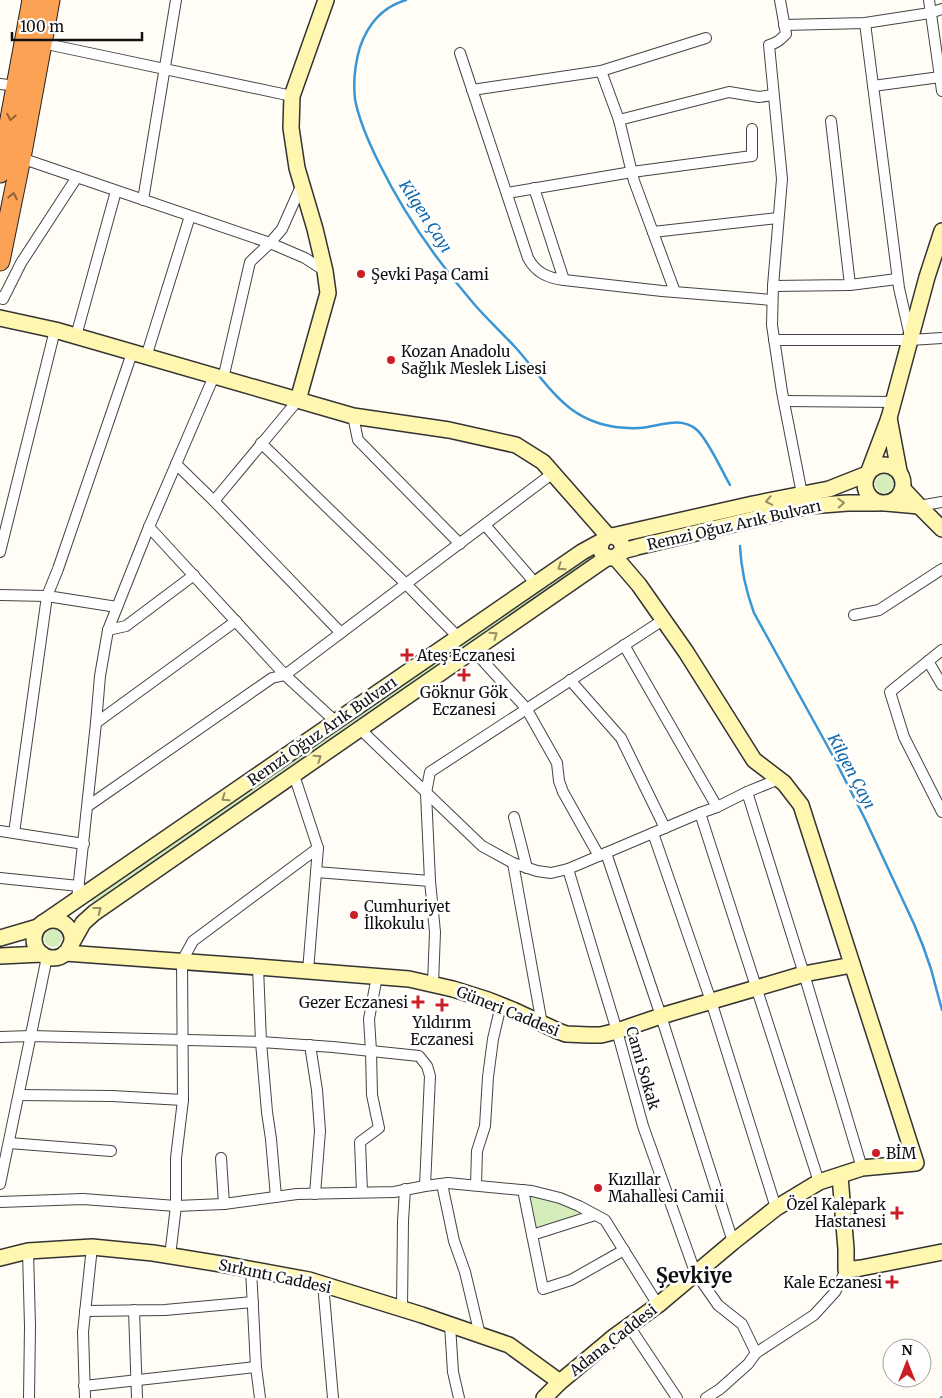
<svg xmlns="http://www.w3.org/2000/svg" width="942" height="1398" font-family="Merriweather,serif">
	<rect width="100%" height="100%" fill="#fffdf5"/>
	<!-- green -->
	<g fill="#d5edbb">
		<circle cx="885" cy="484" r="10"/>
		<polygon points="591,555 595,559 92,903 90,899"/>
		<circle cx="53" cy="938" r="9"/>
		<polygon points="527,1196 544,1196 570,1206 586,1215 535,1230"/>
	</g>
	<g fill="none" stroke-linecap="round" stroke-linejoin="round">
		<!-- stream -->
		<g stroke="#3896d6" stroke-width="2.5">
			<path d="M406,0C382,7 368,24 360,47C355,64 353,81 355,99C359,121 369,143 379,163C404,214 437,261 474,304C487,319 502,333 516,348C534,368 550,393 571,409C591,424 615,429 639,428C659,427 680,415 697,430C708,440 722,471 730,485"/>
			<path d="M740,546C741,569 746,591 754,613L833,756L865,819L914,924L923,946L931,969L942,1010"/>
			<polyline points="941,1398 942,1397"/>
		</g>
		<defs>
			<g id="street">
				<path d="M780,0L786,34C780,40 777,43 769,45L782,179L773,286L772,325L782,392L802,494"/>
				<polyline points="929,0 942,91"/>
				<polyline points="865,23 899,288 910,336"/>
				<polyline points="784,25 865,23 930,13 942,9"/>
				<polyline points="42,43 292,96"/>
				<path d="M460,53L528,258C536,273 548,278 564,280L662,291L772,300"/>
				<polyline points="601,71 619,120 634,181 675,292"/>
				<polyline points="0,84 17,86"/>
				<polyline points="873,86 940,77"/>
				<polyline points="472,90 601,71 706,38"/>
				<polyline points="619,120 729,92 759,97 773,95"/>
				<polyline points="831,121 850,285"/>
				<polyline points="21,158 270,243 305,258 325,271"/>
				<polyline points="534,188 564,280"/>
				<polyline points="507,193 632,172 752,156 752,129"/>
				<polyline points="143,200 176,0"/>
				<polyline points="653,232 778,218"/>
				<polyline points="773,286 850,285 897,279"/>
				<polyline points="0,297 3,299 21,263 77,177"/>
				<polyline points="76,336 116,191"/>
				<polyline points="774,340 910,340 942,338"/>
				<polyline points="146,357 190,216"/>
				<polyline points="223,379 250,262 270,243 282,229 302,184"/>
				<polyline points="784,401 894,402"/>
				<polyline points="353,416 358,440 460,544"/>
				<polyline points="261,443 406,584 458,637"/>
				<polyline points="176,464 214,501 341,633"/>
				<polyline points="214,501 298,400"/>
				<polyline points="919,506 942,502"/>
				<polyline points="485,525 536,584"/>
				<polyline points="149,527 285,675 336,722"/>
				<polyline points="0,552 55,330"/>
				<polyline points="0,595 47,596 117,607"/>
				<polyline points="854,615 879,610 942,569"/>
				<polyline points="108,630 126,626 194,575"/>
				<polyline points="624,645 717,807"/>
				<polyline points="473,650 526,708 557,763 559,781 563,792 599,856"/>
				<polyline points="942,650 890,692 904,737 942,812"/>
				<polyline points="928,661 942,685"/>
				<polyline points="570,680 621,738 665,828"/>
				<polyline points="96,723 236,621"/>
				<polyline points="360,729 482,846 513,863 537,871 551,873 568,869 700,813 717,807 747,792 779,779"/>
				<polyline points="294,775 318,848 308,971"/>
				<polyline points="747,792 804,974 862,1168"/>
				<polyline points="88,806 272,678 285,675 553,473"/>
				<polyline points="700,813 819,1182"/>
				<polyline points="514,817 527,868"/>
				<polyline points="0,831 84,844"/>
				<polyline points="14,833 47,596 58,569 132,353"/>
				<polyline points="653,833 711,1001 776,1208"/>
				<polyline points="606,853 661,1016 733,1242"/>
				<polyline points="513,863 542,1024"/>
				<polyline points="568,869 617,1031 643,1126 695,1272 718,1305 742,1324 756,1353"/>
				<polyline points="316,872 430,881"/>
				<polyline points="0,878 79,886"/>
				<polyline points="77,900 96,723 100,676 108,630 149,527 214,376"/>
				<polyline points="258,967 261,1042 267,1112 271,1139 276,1197"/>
				<polyline points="433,984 435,932 430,881 426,793 430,772 663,620"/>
				<polyline points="0,1037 31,1036 261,1042 333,1047 419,1056 427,1066 430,1076 425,1186"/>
				<polyline points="310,1045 317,1090 320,1131 315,1194"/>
				<polyline points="19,1095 112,1096 183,1100"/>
				<polyline points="9,1143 111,1151"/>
				<polyline points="221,1158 224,1204"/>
				<polyline points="0,1184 47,957"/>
				<polyline points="442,1184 454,1241 465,1272 480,1335"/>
				<polyline points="476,1185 477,1151 485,1126 488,1077 493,1039 501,1005"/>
				<polyline points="523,1190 543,1289 571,1280 624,1250"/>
				<polyline points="362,1192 360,1142 379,1128 372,1095 371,1051 369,1019 377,976"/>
				<polyline points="0,1202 83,1199 176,1206 224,1204 297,1194 394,1192 425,1186 448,1183 532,1191 560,1198 579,1206 605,1220 658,1305"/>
				<polyline points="532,1235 595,1215"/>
				<polyline points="28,1251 30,1326 29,1398"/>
				<polyline points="170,1256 176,1206 176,1158 183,1100 182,961 193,941 318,848"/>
				<polyline points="251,1269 256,1367 260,1398"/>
				<polyline points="323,1284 333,1398"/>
				<polyline points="402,1308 403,1221 405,1189"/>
				<polyline points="134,1310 137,1398"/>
				<polyline points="85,1311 165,1310 253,1302"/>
				<polyline points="450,1325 453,1372 459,1398"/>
				<polyline points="629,1326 677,1398"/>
				<polyline points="84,1386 256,1367"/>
				<polyline points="85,1398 83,1332 92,1247"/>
				<polyline points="706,1398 720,1389 748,1364 756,1353 814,1315 835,1292 846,1270"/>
			</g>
			<g id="secondary">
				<polyline points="0,318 55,330 353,416 449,430 516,445 543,462 608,536"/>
				<polyline points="298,400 328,293 325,271 315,229 297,168 291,128 292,96 326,0"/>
				<polyline points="889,418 927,277 942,231"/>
				<circle cx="884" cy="484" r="19"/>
				<polyline points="869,471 889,418 899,471"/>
				<polyline points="886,503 919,506 903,489"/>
				<polyline points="919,506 942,529"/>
				<polyline points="612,536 753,504 829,489 867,474"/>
				<path d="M621,552C623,547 622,541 617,538C604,529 593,552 607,557C614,560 617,555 622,552C626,549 633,549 637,547L809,506L848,503H878"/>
				<circle cx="53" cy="939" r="19"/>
				<polyline points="43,923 582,552 602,541"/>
				<polyline points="0,938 38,927"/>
				<polyline points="69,948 83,923 94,913 608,557"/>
				<polyline points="65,953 258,967 409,979 453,989 488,1000 513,1010 558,1031 566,1034 589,1035 601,1035 617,1031 661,1016 804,974 852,965"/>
				<polyline points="0,956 42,954"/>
				<polyline points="840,1176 846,1249 846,1270 861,1268 942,1252"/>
				<polyline points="0,1258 28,1251 92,1247 153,1253 227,1265 309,1280 422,1315 509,1345 560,1382"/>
				<polyline points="544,1398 560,1382 615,1336 658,1305 733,1242 776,1208 819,1182 862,1168 916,1163 801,805 784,783 754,760 686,652 639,585 615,557"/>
			</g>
			<g id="highway">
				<polyline points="0,173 32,0"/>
				<polyline points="0,261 21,158 50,0"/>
			</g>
		</defs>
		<!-- street casing -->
		<use href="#street" stroke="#444" stroke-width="12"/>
		<!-- secondary casing -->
		<use href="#secondary" stroke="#333" stroke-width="18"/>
		<!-- highway casing -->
		<use href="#highway" stroke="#222" stroke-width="21"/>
		<!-- street -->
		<use href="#street" stroke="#fff" stroke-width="10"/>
		<!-- secondary -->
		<use href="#secondary" stroke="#fff6b0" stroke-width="15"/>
		<!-- highway -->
		<use href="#highway" stroke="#fca255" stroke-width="19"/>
	</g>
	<!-- one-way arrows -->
	<defs><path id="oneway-chevron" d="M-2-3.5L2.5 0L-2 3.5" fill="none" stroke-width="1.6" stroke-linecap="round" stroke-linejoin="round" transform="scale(1.25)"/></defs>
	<g stroke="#926136">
		<use href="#oneway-chevron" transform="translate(11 117) rotate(101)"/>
		<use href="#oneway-chevron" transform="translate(13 196) rotate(-79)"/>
	</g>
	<g stroke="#948f68">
		<use href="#oneway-chevron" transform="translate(769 501) rotate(169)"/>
		<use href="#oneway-chevron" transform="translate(841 503) rotate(-3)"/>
		<use href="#oneway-chevron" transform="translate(561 567) rotate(145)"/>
		<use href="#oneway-chevron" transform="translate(494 635) rotate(-35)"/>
		<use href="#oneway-chevron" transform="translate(318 758) rotate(-34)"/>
		<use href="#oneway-chevron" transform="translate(225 798) rotate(145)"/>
		<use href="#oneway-chevron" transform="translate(98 910) rotate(-37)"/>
	</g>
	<!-- markers -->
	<g fill="#cb1e26" stroke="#fff" stroke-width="2">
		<circle cx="361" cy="274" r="5"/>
		<circle cx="391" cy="360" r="5"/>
		<path d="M404.5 647.5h5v5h5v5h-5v5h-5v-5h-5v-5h5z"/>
		<path d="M461.5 667.5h5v5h5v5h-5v5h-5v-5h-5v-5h5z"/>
		<circle cx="354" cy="915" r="5"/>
		<path d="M415.5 994.5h5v5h5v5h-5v5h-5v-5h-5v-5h5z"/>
		<path d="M439.5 997.5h5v5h5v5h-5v5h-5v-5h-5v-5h5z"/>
		<circle cx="876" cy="1153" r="5"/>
		<circle cx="598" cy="1188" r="5"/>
		<path d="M894.5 1205.5h5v5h5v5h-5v5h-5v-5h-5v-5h5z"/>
		<path d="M889.5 1274.5h5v5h5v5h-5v5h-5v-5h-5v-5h5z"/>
	</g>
	<g text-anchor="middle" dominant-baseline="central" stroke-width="5" stroke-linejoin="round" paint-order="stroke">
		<!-- poi labels -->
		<g font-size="15" fill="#111" stroke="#fff" text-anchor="start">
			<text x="371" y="274">Şevki Paşa Cami</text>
			<text x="401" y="351">Kozan Anadolu<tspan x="401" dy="17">Sağlık Meslek Lisesi</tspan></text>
			<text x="417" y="655">Ateş Eczanesi</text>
			<text x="464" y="692" text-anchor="middle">Göknur Gök<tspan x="464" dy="17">Eczanesi</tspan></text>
			<text x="364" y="906">Cumhuriyet<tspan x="364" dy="17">İlkokulu</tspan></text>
			<text x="408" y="1002" text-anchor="end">Gezer Eczanesi</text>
			<text x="442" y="1022" text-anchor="middle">Yıldırım<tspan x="442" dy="17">Eczanesi</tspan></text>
			<text x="886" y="1153">BİM</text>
			<text x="608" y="1179">Kızıllar<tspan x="608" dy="17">Mahallesi Camii</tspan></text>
			<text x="886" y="1204" text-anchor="end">Özel Kalepark<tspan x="886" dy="17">Hastanesi</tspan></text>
			<text x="882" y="1282" text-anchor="end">Kale Eczanesi</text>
		</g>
		<!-- street labels -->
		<g font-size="15" fill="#111" stroke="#fff">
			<text transform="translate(734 525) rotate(-13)">Remzi Oğuz Arık Bulvarı</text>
			<text transform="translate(322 731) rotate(-35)">Remzi Oğuz Arık Bulvarı</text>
			<text transform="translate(508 1011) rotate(22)">Güneri Caddesi</text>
			<text transform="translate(643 1068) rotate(74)">Cami Sokak</text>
			<text transform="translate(275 1276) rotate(12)">Sırkıntı Caddesi</text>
			<text transform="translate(613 1340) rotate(-38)">Adana Caddesi</text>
		</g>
		<!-- water labels -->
		<g font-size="16" font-style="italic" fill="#1068ad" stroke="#fff">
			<text transform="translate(426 216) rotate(57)">Kilgen Çayı</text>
			<text transform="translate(852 771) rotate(62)">Kilgen Çayı</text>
		</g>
		<!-- district labels -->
		<g font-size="20" font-weight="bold" fill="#111" stroke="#fff">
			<text x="694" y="1275">Şevkiye</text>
		</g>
	</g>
	<!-- north arrow -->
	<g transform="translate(907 1363)"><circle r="24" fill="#ffffff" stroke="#a0a0a0"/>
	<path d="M0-4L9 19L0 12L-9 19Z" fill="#cb1e26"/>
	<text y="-8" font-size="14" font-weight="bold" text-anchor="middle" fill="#111111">N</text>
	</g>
	<!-- scale -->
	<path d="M12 32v8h130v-8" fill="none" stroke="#111111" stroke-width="2.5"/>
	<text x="20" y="32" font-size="15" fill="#111111" stroke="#ffffff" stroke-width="4" paint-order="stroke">100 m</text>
</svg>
